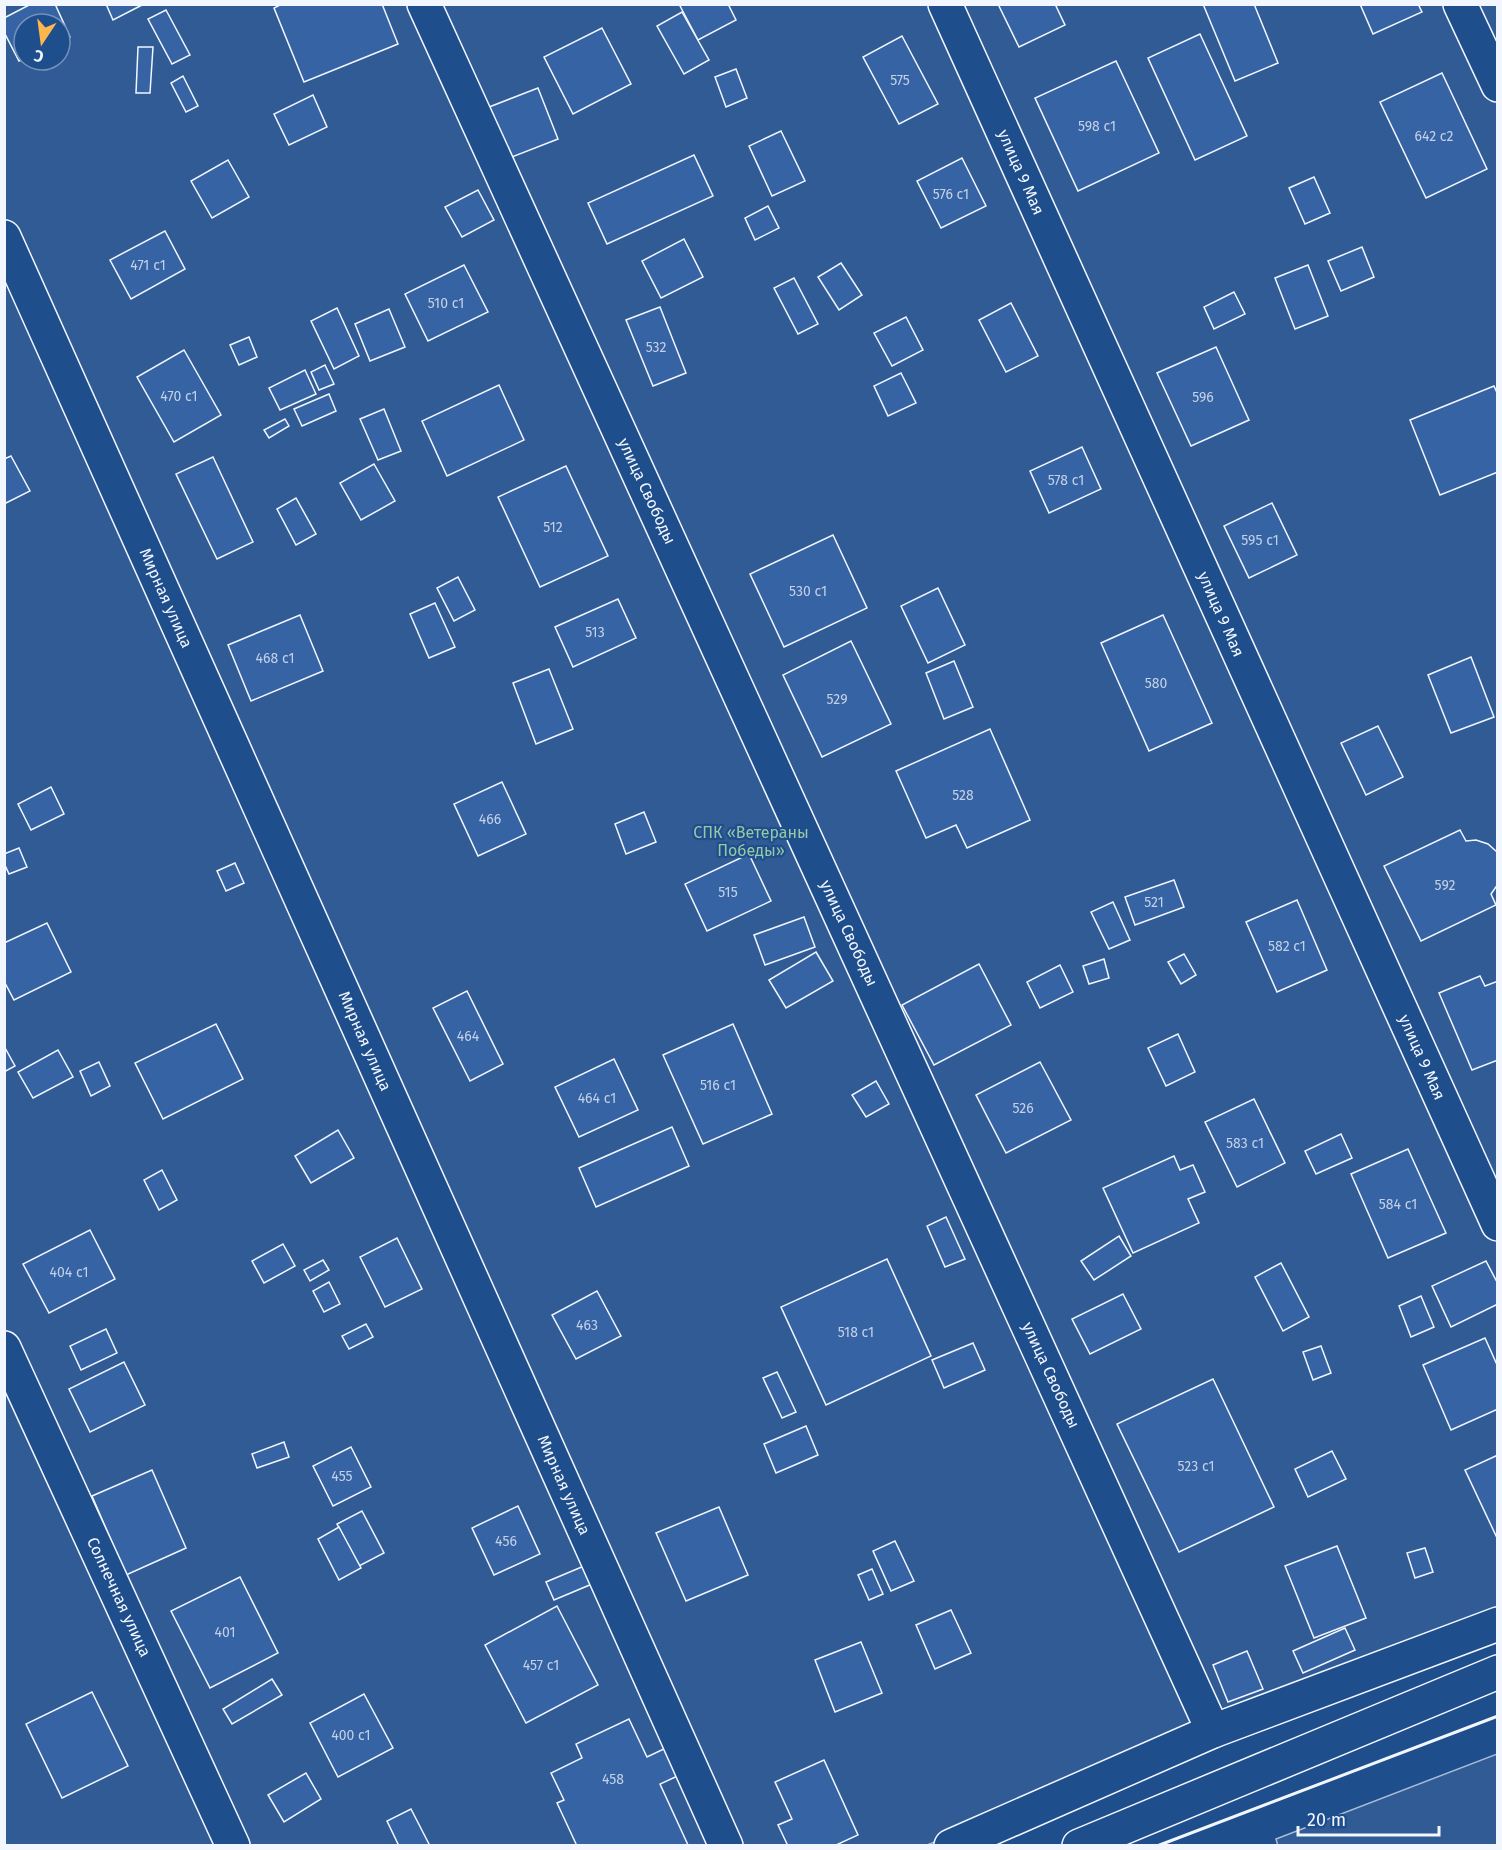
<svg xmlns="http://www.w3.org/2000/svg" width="1502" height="1850" font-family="'Fira Sans',sans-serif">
	<rect width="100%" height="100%" fill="#1f4e8c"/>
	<!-- built -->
	<g fill="#305b95" stroke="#a8bbd7" stroke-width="1.5" fill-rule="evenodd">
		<path d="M5,5H1497V1622L927,1845L5,1846ZM24,24H60V60H24Z"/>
		<polygon points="1497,1754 1497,1845 1278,1846 1276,1839"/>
	</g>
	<!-- building -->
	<g fill="#3563a3" stroke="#f2f6ff" stroke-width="1.5">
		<polygon points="31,4 55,4 70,37 60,42 60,24 24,24 24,59 19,61 4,32 4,18"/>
		<polygon points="106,4 144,4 113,20"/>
		<polygon points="282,4 382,4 398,44 304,82 274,8"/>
		<polygon points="679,4 728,4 736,20 698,40"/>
		<polygon points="998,4 1055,4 1065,25 1019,47"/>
		<polygon points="1203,4 1254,4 1278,63 1235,81"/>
		<polygon points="1360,4 1418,4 1422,12 1373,34"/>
		<polygon points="166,10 190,55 172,64 148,19"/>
		<polygon points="682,12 709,60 684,74 657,26"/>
		<polygon points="602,28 631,84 573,114 544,57"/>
		<polygon points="1200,34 1247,136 1195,160 1148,58"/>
		<polygon points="902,36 938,104 899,124 863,57"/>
		<polygon points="138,47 153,47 150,93 136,93"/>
		<polygon points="1116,61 1159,153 1078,191 1035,98"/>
		<polygon points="736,69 747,98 726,107 715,77"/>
		<polygon points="1442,73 1487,169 1426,198 1380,102"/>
		<polygon points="183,76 198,106 186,112 171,83"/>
		<polygon points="538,88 558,139 504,160 484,109"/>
		<polygon points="313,95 327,127 289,145 274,114"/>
		<polygon points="781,131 805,181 772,196 749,146"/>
		<polygon points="694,155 713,196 607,244 588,203"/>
		<polygon points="962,158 986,206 941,228 917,181"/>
		<polygon points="228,160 249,197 212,218 191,181"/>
		<polygon points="1314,177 1330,213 1305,224 1289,188"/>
		<polygon points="478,190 494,220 462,237 445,207"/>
		<polygon points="768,206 779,228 755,240 745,218"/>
		<polygon points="165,231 185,269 131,299 110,260"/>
		<polygon points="684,239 703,277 661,298 642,261"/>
		<polygon points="1362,247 1374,277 1341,291 1328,261"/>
		<polygon points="841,263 862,295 839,310 818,277"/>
		<polygon points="464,265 488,312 428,341 405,294"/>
		<polygon points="1308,265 1328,316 1295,329 1275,278"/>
		<polygon points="794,278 818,324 798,334 774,288"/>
		<polygon points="1234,292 1245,314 1214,329 1204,307"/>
		<polygon points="1011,303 1038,356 1006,372 979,320"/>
		<polygon points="660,307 686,373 653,386 626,320"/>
		<polygon points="337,308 359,356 334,369 311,321"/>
		<polygon points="389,309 405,347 370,361 355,324"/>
		<polygon points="906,317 923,350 892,366 874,333"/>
		<polygon points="249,337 257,357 239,365 230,345"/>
		<polygon points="1216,347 1249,420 1191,446 1157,373"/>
		<polygon points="184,350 221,415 174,442 137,377"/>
		<polygon points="325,365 334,384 319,390 311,372"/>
		<polygon points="305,370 316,394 280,410 269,388"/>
		<polygon points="901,373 916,403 888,416 874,386"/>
		<polygon points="499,385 524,440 447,476 422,421"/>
		<polygon points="1494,386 1498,395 1498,472 1440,495 1410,420"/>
		<polygon points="329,394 336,411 302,426 294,409"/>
		<polygon points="384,409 401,451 378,460 360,419"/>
		<polygon points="285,419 289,426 269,438 264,430"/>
		<polygon points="1082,447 1101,489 1049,513 1030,471"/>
		<polygon points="11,456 30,491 4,504 4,459"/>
		<polygon points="213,457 253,542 217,559 176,474"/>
		<polygon points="374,464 395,501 361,520 340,483"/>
		<polygon points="566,466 608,556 540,587 498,497"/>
		<polygon points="296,498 316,534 296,545 277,509"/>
		<polygon points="1272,503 1297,555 1249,578 1224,526"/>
		<polygon points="833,535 867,608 784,647 750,574"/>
		<polygon points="458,577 475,610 454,621 437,588"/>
		<polygon points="938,588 965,645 928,663 901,606"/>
		<polygon points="618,599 636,638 573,667 555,627"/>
		<polygon points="435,603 455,647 429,658 410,614"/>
		<polygon points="300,615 323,671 251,701 228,645"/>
		<polygon points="1163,615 1212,723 1149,751 1101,643"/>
		<polygon points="851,641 891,724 822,757 783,675"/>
		<polygon points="1471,657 1494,717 1451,733 1428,675"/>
		<polygon points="954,661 973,707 944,719 926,673"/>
		<polygon points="549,669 573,729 536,744 513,683"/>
		<polygon points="1378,726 1403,777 1366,795 1341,743"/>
		<polygon points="990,729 1030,820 967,848 956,825 926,838 896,771"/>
		<polygon points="502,782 526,834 478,856 454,804"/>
		<polygon points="51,787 64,814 31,830 18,804"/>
		<polygon points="644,812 656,842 626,854 615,824"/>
		<polygon points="1460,830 1466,841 1476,840 1488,844 1497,852 1498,884 1491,894 1496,905 1421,941 1384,866"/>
		<polygon points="19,848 27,867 9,874 4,863 4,854"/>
		<polygon points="749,854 771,901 707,931 685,884"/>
		<polygon points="235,863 244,883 226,891 217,871"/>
		<polygon points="1174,880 1184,907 1135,925 1125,897"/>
		<polygon points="1297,900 1327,970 1277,992 1246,922"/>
		<polygon points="1113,902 1130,940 1109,949 1091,912"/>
		<polygon points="804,917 815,947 765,965 754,935"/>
		<polygon points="47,923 71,972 14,1000 4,981 4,943"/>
		<polygon points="816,952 833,981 786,1008 769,980"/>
		<polygon points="1184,954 1196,975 1181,984 1168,962"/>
		<polygon points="1104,959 1109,978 1089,984 1083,966"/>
		<polygon points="979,964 1011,1025 934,1065 902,1005"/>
		<polygon points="1060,965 1073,992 1040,1008 1027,982"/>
		<polygon points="1480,976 1485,986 1498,981 1498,1060 1472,1070 1439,993"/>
		<polygon points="467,991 503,1064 470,1081 433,1008"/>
		<polygon points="216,1024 243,1079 163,1119 135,1063"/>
		<polygon points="733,1024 772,1114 703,1144 663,1055"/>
		<polygon points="1178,1034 1195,1072 1166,1086 1148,1048"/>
		<polygon points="4,1046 15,1066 4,1072"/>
		<polygon points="58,1050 73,1077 33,1098 18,1072"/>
		<polygon points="614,1059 638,1110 579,1137 555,1087"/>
		<polygon points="99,1062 110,1086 91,1096 80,1071"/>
		<polygon points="1040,1062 1071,1120 1006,1153 976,1095"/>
		<polygon points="876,1081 889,1104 866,1117 852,1095"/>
		<polygon points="1254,1099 1285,1163 1237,1187 1205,1122"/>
		<polygon points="672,1127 689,1166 596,1207 579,1168"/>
		<polygon points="338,1130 354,1158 311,1183 295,1156"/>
		<polygon points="1341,1134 1352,1158 1316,1174 1305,1151"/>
		<polygon points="1408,1149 1446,1233 1388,1258 1351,1174"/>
		<polygon points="1174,1156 1180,1170 1193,1165 1205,1192 1188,1199 1199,1223 1133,1253 1103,1188"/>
		<polygon points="162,1170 177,1200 159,1210 144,1180"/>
		<polygon points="946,1217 965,1259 945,1267 927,1226"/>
		<polygon points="90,1230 115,1279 49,1313 23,1264"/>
		<polygon points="1119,1236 1131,1256 1094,1280 1081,1261"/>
		<polygon points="397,1238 422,1289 385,1307 360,1257"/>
		<polygon points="283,1244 295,1266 264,1283 252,1261"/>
		<polygon points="887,1259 931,1356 826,1405 781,1307"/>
		<polygon points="323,1260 329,1270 310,1281 304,1270"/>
		<polygon points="1486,1261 1498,1284 1498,1304 1451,1327 1432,1286"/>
		<polygon points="1281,1263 1309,1317 1283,1331 1255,1277"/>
		<polygon points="329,1282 340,1304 324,1312 313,1291"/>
		<polygon points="597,1291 621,1336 576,1359 552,1315"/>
		<polygon points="1123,1294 1141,1329 1090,1354 1072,1319"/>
		<polygon points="1421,1296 1434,1327 1411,1337 1399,1306"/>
		<polygon points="366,1324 373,1337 349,1349 342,1336"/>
		<polygon points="106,1329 117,1353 81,1370 70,1346"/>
		<polygon points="1485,1338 1498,1367 1498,1409 1451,1430 1423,1365"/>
		<polygon points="973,1343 985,1370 944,1388 932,1360"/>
		<polygon points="1321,1346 1331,1373 1313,1380 1303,1352"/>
		<polygon points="124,1362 145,1405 90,1432 69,1389"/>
		<polygon points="777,1372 796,1412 782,1418 763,1378"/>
		<polygon points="1213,1379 1274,1507 1179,1552 1117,1424"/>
		<polygon points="806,1426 818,1455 776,1473 764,1444"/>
		<polygon points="284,1442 289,1457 257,1468 252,1454"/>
		<polygon points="351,1447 371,1487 333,1506 313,1466"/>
		<polygon points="1332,1451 1346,1479 1308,1497 1295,1469"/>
		<polygon points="1498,1455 1498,1540 1465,1470"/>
		<polygon points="152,1470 186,1548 126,1575 92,1496"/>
		<polygon points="518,1506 540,1554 494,1575 472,1528"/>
		<polygon points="719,1507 748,1575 686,1601 656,1533"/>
		<polygon points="362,1511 384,1553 359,1566 337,1524"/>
		<polygon points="339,1527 361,1568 339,1580 318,1539"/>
		<polygon points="895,1541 914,1581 891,1591 873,1551"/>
		<polygon points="1337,1546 1366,1618 1314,1638 1285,1566"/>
		<polygon points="1425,1548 1433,1572 1415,1578 1407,1553"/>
		<polygon points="584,1566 592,1584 554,1600 546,1582"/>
		<polygon points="872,1569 883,1594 869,1600 858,1575"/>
		<polygon points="240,1577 278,1653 210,1688 171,1611"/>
		<polygon points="557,1606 598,1685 526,1723 485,1645"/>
		<polygon points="951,1610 971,1653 935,1669 916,1625"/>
		<polygon points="1345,1628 1355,1650 1303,1673 1293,1651"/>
		<polygon points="861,1642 882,1693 835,1712 815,1660"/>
		<polygon points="1247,1651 1263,1689 1228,1702 1213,1665"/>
		<polygon points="272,1679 282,1695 232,1724 223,1709"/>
		<polygon points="92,1692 128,1766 62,1798 26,1724"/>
		<polygon points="364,1694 393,1748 338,1777 310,1723"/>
		<polygon points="629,1719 647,1757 670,1746 682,1774 660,1784 688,1845 577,1846 557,1803 564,1800 551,1773 582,1758 576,1744"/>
		<polygon points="824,1760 858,1835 834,1846 788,1846 778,1825 792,1819 775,1782"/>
		<polygon points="306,1773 321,1799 284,1822 268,1795"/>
		<polygon points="411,1809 430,1846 399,1846 387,1821"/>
	</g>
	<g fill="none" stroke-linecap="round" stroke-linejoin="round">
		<defs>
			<g id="minor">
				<polyline points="424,4 1213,1731"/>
				<polyline points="945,4 1498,1224"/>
				<polyline points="1460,4 1498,85"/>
				<polyline points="4,237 726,1846"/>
				<polyline points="4,1348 233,1846"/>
				<polyline points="951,1846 1213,1731 1498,1624"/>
			</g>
			<polyline id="tertiary" points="1079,1846 1498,1672"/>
		</defs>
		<!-- minor casing -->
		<use href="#minor" stroke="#f2f6ff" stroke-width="36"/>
		<!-- tertiary casing -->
		<use href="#tertiary" stroke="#f2f6ff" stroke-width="36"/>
		<!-- minor -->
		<use href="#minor" stroke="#1f4e8c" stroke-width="33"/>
		<!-- tertiary -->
		<use href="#tertiary" stroke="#1f4e8c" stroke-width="33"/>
		<!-- wall -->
		<polyline stroke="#f2f6ff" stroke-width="3" points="1157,1846 1498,1716"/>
	</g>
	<g text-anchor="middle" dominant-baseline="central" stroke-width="4.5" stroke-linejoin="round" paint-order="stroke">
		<!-- number labels -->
		<g font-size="14" fill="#c3d1e8">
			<text x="900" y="80">575</text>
			<text x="1097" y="126">598 с1</text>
			<text x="1434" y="136">642 с2</text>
			<text x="951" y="194">576 с1</text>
			<text x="148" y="265">471 с1</text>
			<text x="446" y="303">510 с1</text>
			<text x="656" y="347">532</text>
			<text x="179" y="396">470 с1</text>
			<text x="1203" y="397">596</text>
			<text x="1066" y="480">578 с1</text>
			<text x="553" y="527">512</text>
			<text x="1260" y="540">595 с1</text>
			<text x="808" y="591">530 с1</text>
			<text x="595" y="632">513</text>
			<text x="275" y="658">468 с1</text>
			<text x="1156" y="683">580</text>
			<text x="837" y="699">529</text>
			<text x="963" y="795">528</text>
			<text x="490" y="819">466</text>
			<text x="1445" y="885">592</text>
			<text x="728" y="892">515</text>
			<text x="1154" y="902">521</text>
			<text x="1287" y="946">582 с1</text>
			<text x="468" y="1036">464</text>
			<text x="718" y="1085">516 с1</text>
			<text x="597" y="1098">464 с1</text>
			<text x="1023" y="1108">526</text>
			<text x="1245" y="1143">583 с1</text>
			<text x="1398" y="1204">584 с1</text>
			<text x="69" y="1272">404 с1</text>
			<text x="587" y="1325">463</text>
			<text x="856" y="1332">518 с1</text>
			<text x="1196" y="1466">523 с1</text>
			<text x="342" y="1476">455</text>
			<text x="506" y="1541">456</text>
			<text x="225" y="1632">401</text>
			<text x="541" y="1665">457 с1</text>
			<text x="351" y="1735">400 с1</text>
			<text x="613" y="1779">458</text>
		</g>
		<!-- street labels -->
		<g font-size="16" fill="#f2f6ff" stroke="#1f4e8c">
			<text transform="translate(1021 172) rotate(66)">улица 9 Мая</text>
			<text transform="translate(647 491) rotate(65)">улица Свободы</text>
			<text transform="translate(166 598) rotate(66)">Мирная улица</text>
			<text transform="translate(1221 614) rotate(66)">улица 9 Мая</text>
			<text transform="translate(849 933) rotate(65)">улица Свободы</text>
			<text transform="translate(365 1041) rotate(66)">Мирная улица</text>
			<text transform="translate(1422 1057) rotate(66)">улица 9 Мая</text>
			<text transform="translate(1051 1375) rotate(65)">улица Свободы</text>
			<text transform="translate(564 1485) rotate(66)">Мирная улица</text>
			<text transform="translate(119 1597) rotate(65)">Солнечная улица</text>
		</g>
		<!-- park labels -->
		<g font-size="16" fill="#97c8a6" stroke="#1f4e8c">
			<text x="751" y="832">СПК «Ветераны<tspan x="751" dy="18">Победы»</tspan></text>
		</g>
	</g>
	<!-- border -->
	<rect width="1502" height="1850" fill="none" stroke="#f2f6ff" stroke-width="12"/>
	<!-- north arrow -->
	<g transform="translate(42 42) rotate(193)"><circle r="28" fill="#1f4e8c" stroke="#7391ba" stroke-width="1.5"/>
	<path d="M0-4.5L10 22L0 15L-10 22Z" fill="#ffb74d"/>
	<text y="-9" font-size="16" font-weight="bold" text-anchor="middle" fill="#f2f6ff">С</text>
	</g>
	<!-- scale -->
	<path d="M1298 1826v9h141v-9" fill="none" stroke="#f2f6ff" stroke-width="3"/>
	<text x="1307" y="1826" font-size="18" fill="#f2f6ff" stroke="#1f4e8c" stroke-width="4.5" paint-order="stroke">20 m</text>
</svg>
